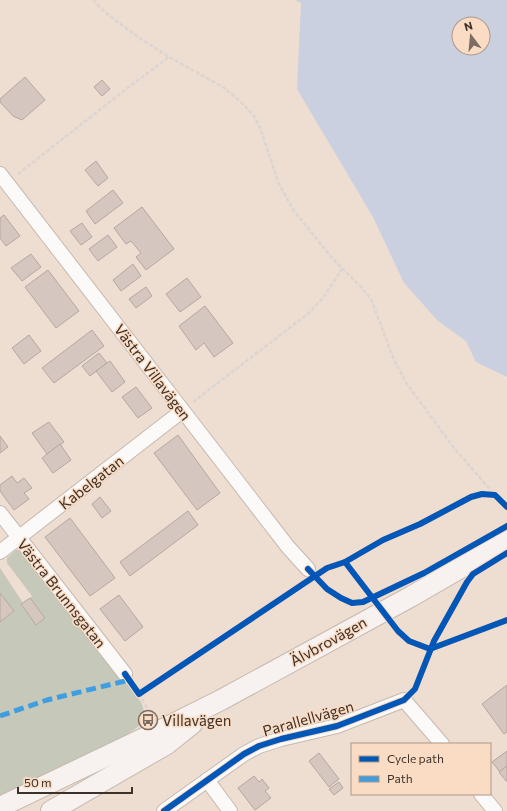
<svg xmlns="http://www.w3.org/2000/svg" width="507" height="811" font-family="Commissioner,sans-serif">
	<rect width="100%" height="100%" fill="#eeddd1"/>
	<!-- green -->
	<polygon fill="#c6c9ba" points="21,549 141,702 146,716 140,720 141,722 139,724 139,726 118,741 0,800 0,568 23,603 21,605 36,624 45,618 30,598 32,596 7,563 7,558 16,550"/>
	<!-- water -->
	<path fill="#cad0e0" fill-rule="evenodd" d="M295,0H507V377L476,362L466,341L438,321L404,283L373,217L297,89L301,3ZM459,24H483V48H459Z"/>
	<!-- building -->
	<g fill="#d5c7c0" stroke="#b5a7a0">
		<polygon points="25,77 45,100 22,120 13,116 0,102 0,99"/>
		<polygon points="102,80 110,89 102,96 94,87"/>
		<polygon points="96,161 108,178 98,186 85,170"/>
		<polygon points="113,190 123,203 95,224 86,211"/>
		<polygon points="142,207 174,249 146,270 136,257 141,253 131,241 126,244 114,228"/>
		<polygon points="4,215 20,236 6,246 0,238 0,218"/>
		<polygon points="82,223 92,237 81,245 70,231"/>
		<polygon points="108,235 117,247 98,261 89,249"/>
		<polygon points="31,254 41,267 22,281 11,268"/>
		<polygon points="133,264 141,276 121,291 113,280"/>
		<polygon points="48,270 79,311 56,328 25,287"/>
		<polygon points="187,278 201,297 180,312 166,294"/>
		<polygon points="146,287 152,296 136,308 129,299"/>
		<polygon points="205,306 233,343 214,357 204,343 196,350 179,326"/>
		<polygon points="92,330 104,346 54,383 42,368"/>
		<polygon points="29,335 41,351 24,364 12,348"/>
		<polygon points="99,353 107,363 90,376 82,366"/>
		<polygon points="110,361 125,382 112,392 96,371"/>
		<polygon points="136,387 152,408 138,418 122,397"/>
		<polygon points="49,422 64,442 47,454 32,433"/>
		<polygon points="178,435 220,493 197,510 154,453"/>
		<polygon points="0,436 8,447 0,453"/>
		<polygon points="60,444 71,460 53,473 42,458"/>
		<polygon points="12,476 17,483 24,478 32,488 24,493 29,499 14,510 0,491 0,485"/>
		<polygon points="100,497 111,511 102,518 92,504"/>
		<polygon points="188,511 198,525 130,576 120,562"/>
		<polygon points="70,518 115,578 90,596 45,537"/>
		<polygon points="0,593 14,611 0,622"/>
		<polygon points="119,595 143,627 125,641 100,609"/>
		<polygon points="30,598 45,618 36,625 21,604"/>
		<polygon points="507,685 507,732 504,734 482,704"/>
		<polygon points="507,751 507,766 500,772 492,762"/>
		<polygon points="319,753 339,779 329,787 309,761"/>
		<polygon points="507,766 507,781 506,781 499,772"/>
		<polygon points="254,776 259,782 262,779 269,788 265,791 271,798 255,810 238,788"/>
		<polygon points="339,782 343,788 334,795 329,789"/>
	</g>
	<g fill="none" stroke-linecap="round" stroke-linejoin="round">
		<defs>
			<g id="street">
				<polyline points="0,174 288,547 308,569"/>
				<polyline points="0,513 125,674"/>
				<polyline points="0,552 182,411"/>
				<polyline points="207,780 230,811"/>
				<polyline points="481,794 495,811"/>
				<polyline points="164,811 244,754 259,746 281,739 337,726 404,700 442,744"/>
			</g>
			<g id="secondary">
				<polyline points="0,807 161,730 221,700 412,596 507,541"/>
				<polyline points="51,811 167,744 192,724"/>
			</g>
		</defs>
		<!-- street casing -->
		<use href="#street" stroke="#c6b9af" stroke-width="16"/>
		<!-- secondary casing -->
		<use href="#secondary" stroke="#c6b9af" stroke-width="22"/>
		<!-- path -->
		<g stroke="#dbd5d2" stroke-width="2.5" stroke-dasharray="4 2" stroke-linecap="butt">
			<polyline points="93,0 107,14 141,39 169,57 223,87 242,103 254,116 261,130 278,182 294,211 332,258 360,286 371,299 394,360 407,384 454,448 495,495"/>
			<polyline points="18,174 130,86 169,57"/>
			<polyline points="193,402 309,313 323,298 342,269"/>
			<polyline points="139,694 152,716"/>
		</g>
		<!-- street -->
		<use href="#street" stroke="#fcfaf8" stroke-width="14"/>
		<!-- secondary -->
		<use href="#secondary" stroke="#f7f1f0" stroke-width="20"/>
		<!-- quiet -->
		<polyline stroke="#3f9de0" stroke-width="5" stroke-dasharray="10 5" stroke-linecap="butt" points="0,716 47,700 129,680"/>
		<defs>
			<g id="cycleway">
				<polyline points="345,562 383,540 420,524 471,497 482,494 495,495 507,507"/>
				<polyline points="308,569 327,589 341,598 352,603 363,602 424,573 507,526"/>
				<polyline points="125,674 139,694 327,568 345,562 398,631 409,641 430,649 507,620"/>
				<polyline points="164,811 244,754 259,746 281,739 337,726 404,700 415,689 434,641 467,582 473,574 507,553"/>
			</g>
		</defs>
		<!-- cycleway casing -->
		<use href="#cycleway" stroke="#fadcc5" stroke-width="8"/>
		<!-- cycleway -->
		<use href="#cycleway" stroke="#0057b8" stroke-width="6"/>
	</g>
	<!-- icons -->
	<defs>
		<symbol id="bus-ring" viewBox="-11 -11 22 22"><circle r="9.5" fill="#fadcc5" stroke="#7b6d63" stroke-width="1.5"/><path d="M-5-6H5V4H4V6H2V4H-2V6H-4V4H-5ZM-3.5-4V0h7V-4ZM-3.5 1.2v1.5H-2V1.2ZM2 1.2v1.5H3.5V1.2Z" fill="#7b6d63"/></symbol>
	</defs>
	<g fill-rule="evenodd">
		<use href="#bus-ring" x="137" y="709" width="22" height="22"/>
	</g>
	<g text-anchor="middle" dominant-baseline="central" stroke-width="3" stroke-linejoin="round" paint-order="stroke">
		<!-- street labels -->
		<g font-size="15" fill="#3d3128" stroke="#fadcc5">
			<text transform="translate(153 372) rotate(53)">Västra Villavägen</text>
			<text transform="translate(91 482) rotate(-38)">Kabelgatan</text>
			<text transform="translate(62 593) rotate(52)">Västra Brunnsgatan</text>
			<text transform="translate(328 641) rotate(-29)">Älvbrovägen</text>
			<text transform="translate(308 718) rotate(-16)">Parallellvägen</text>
		</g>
		<!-- poi labels -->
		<g font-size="15" fill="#3d3128" stroke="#fadcc5" text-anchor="start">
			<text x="162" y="720">Villavägen</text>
		</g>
	</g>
	<!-- legend -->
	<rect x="351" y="743" width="140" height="52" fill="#fadcc5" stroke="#ae9886"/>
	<rect x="359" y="756" width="20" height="6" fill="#0057b8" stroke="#ae9886"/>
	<text x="387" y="763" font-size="12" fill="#3d3128">Cycle path</text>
	<rect x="359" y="776" width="20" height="6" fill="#3f9de0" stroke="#ae9886"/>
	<text x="387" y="783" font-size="12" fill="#3d3128">Path</text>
	<!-- north arrow -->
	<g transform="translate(471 36) rotate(344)"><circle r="19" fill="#fadcc5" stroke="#ae9886"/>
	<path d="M0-3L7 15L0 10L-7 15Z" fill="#7b6d63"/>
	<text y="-6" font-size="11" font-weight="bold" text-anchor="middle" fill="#3d3128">N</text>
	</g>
	<!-- scale -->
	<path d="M18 787v6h114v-6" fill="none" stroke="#3d3128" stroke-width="2"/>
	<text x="24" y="787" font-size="12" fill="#3d3128" stroke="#fadcc5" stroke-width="3" paint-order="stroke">50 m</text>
</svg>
